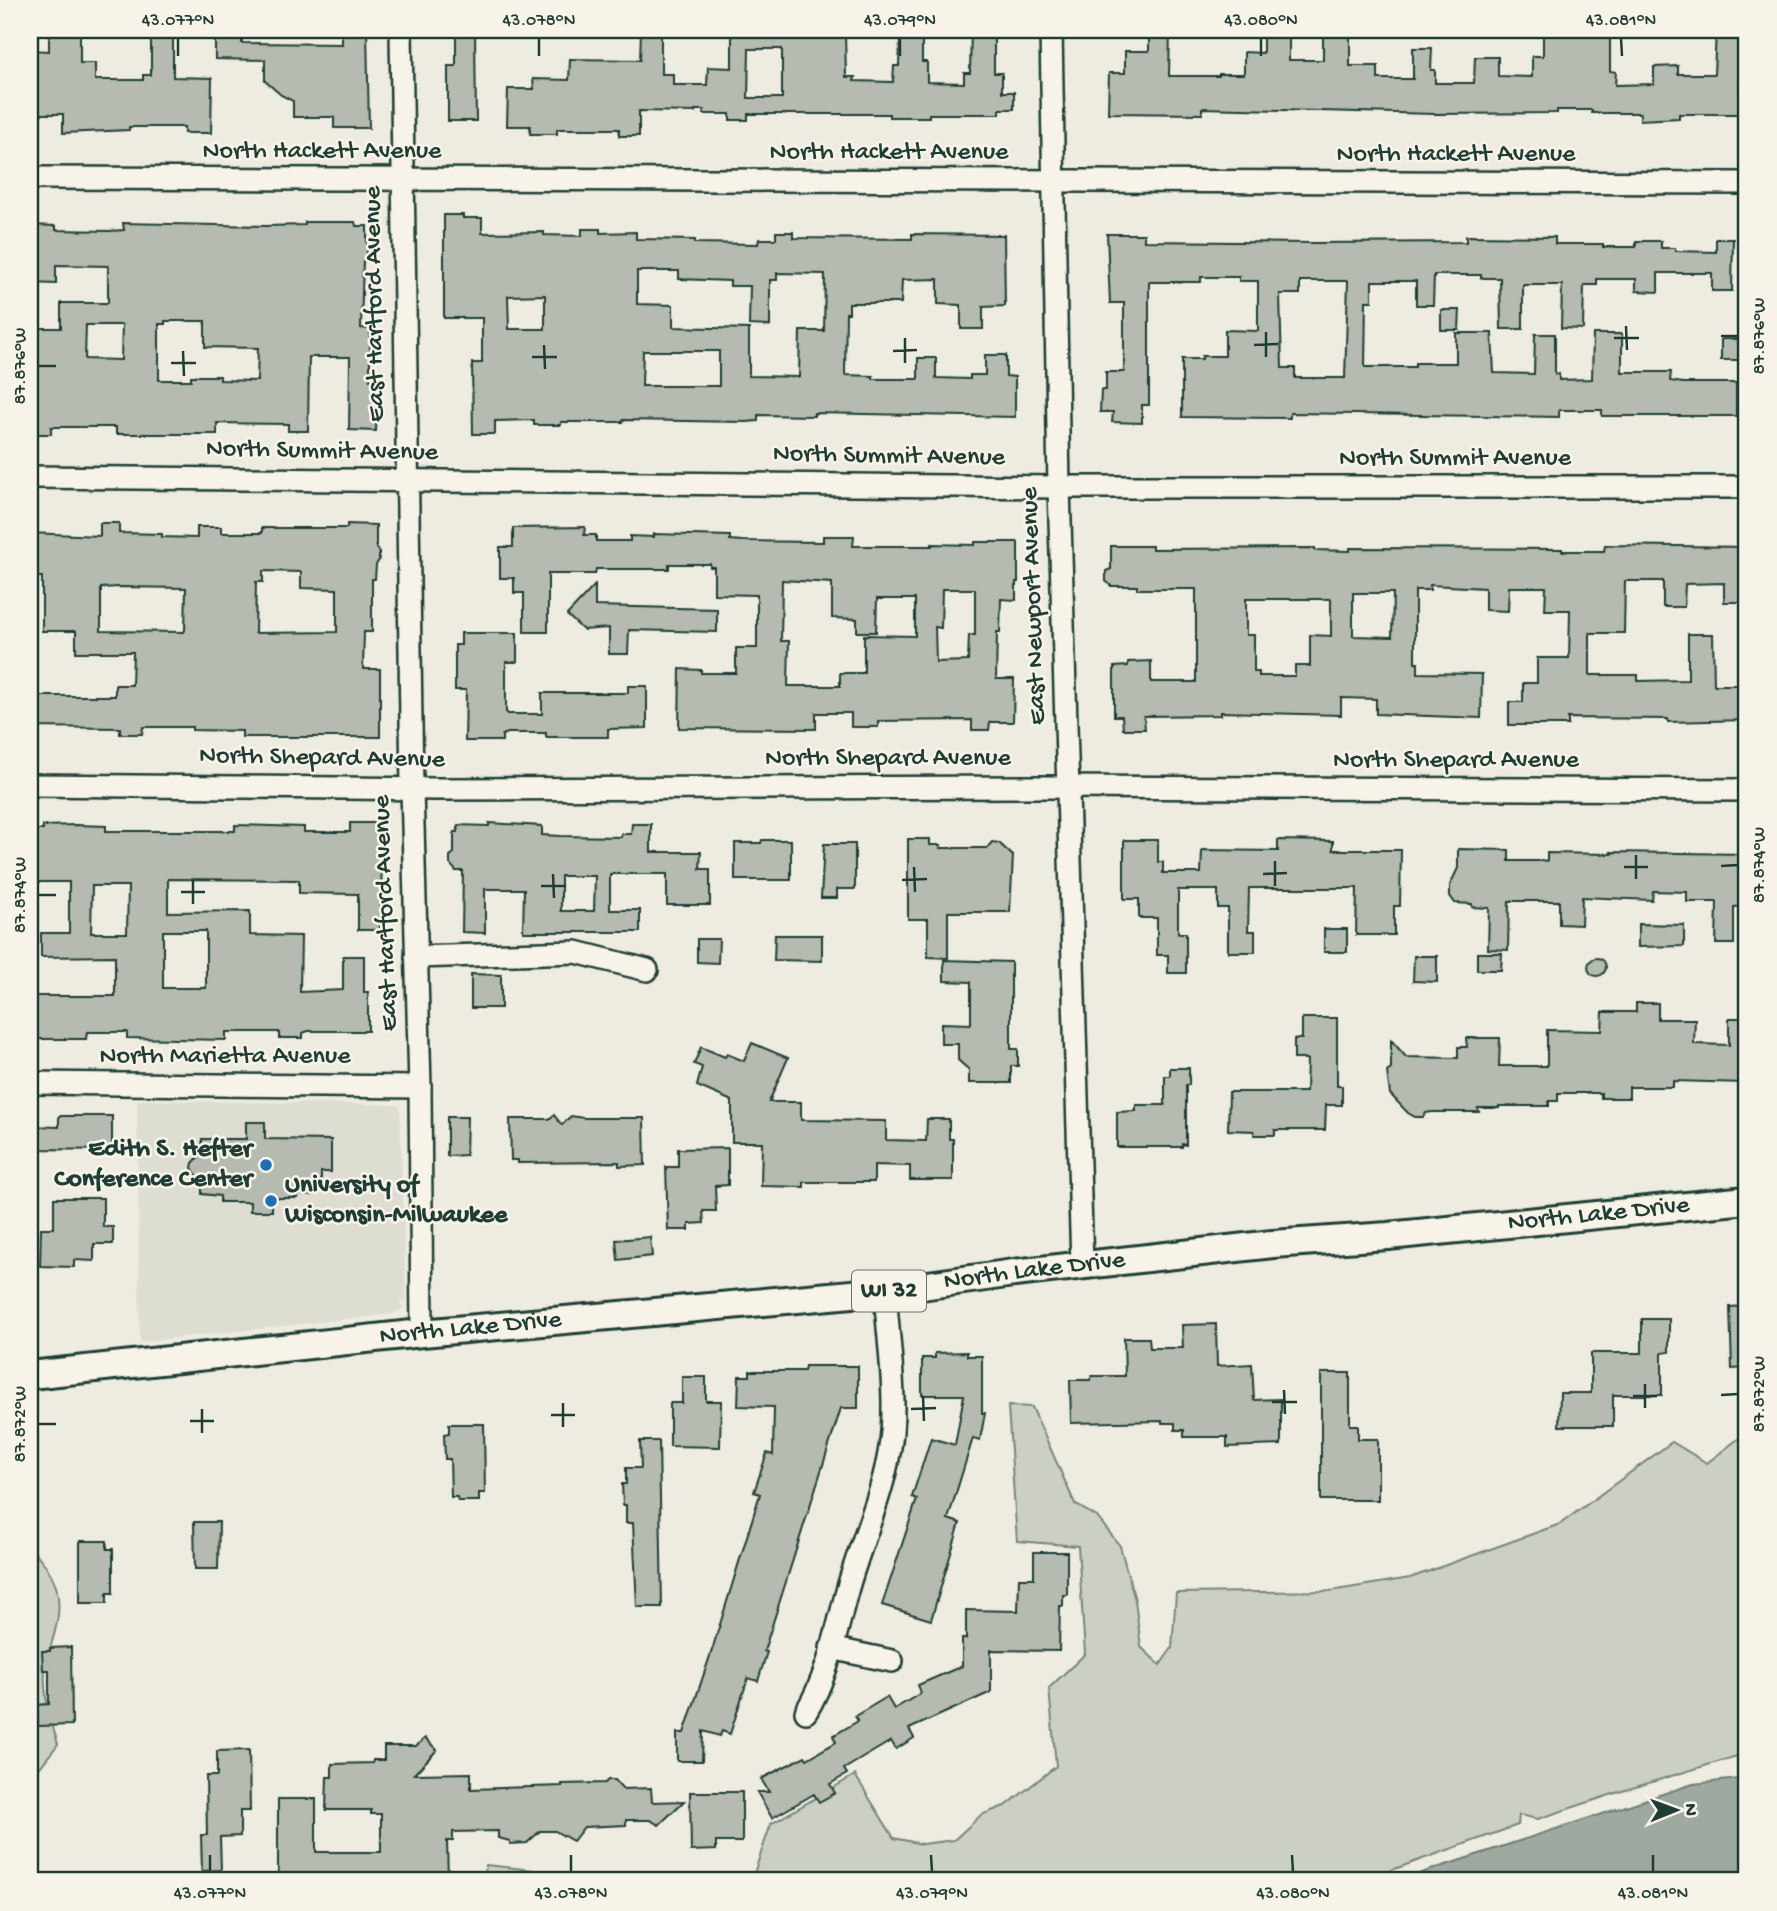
<svg xmlns="http://www.w3.org/2000/svg" width="1777" height="1911" font-family="'Gochi Hand',sans-serif">
	<rect width="100%" height="100%" fill="#eeece1"/>
	<filter id="ink" filterUnits="userSpaceOnUse"><feTurbulence type="fractalNoise" baseFrequency=".0143" numOctaves="2"/><feDisplacementMap in="SourceGraphic" scale="14" xChannelSelector="R" yChannelSelector="G"/><feConvolveMatrix kernelMatrix="1 2 1 2 8 2 1 2 1" color-interpolation-filters="sRGB"/></filter>
	<g filter="url(#ink)">
		<!-- built -->
		<polygon fill="#ddddd2" points="137,1100 400,1105 406,1303 399,1299 404,1308 393,1314 140,1342"/>
		<!-- green -->
		<g fill="#cccfc4" stroke="#76867c" stroke-width="2">
			<polygon points="1008,1406 1032,1407 1075,1504 1097,1517 1120,1546 1135,1600 1141,1647 1160,1665 1172,1648 1176,1593 1330,1591 1410,1578 1560,1524 1672,1442 1707,1463 1747,1432 1747,1753 1619,1792 1538,1819 1519,1815 1518,1825 1361,1881 717,1881 753,1876 771,1824 855,1775 894,1838 922,1844 954,1840 981,1815 1007,1805 1056,1766 1049,1688 1085,1654 1078,1546 1017,1541"/>
			<path d="M30,1548C56,1572 64,1596 55,1631C52,1643 47,1656 45,1669C43,1695 50,1719 58,1744L30,1780Z"/>
			<polygon points="486,1865 533,1870 539,1881 484,1881"/>
		</g>
		<!-- water -->
		<polygon fill="#9fa99f" stroke="#6c7e74" stroke-width="2" points="1747,1778 1747,1881 1397,1881 1693,1784"/>
		<!-- building -->
		<g fill="#b5bbb0" stroke="#1f3d34" stroke-width="2" fill-rule="evenodd">
			<polygon points="49,30 80,30 80,63 95,63 95,80 143,80 143,75 151,75 151,30 173,30 173,77 212,78 211,133 184,133 184,127 129,127 129,130 63,133 63,114 30,114 30,50 49,51"/>
			<polygon points="215,30 242,30 242,43 342,44 342,30 367,30 369,128 334,128 334,117 293,117 293,101 281,95 265,81 265,60 215,59"/>
			<polygon points="456,30 475,30 476,121 448,121 448,66 456,66"/>
			<path d="M641,30H661V74H673V85H707L708,67L732,68V30H792V33L845,32L846,77H855L854,81L893,82L894,66H899L900,40H922V62H927V82L964,83V73H970L971,30H994V73H1002V92H1014V109H1000V114H929V117H889V114H748V120H730V114H704V110H695V112L639,111V136H619V129H557V134H530V126H507L508,89H534L533,79L569,80L570,59L640,60ZM749,49H782V98H748Z"/>
			<polygon points="1149,30 1170,30 1169,76 1219,76 1219,74 1244,74 1244,52 1263,53 1263,30 1289,30 1289,60 1323,60 1323,31 1350,31 1350,66 1378,66 1378,79 1413,79 1413,48 1432,48 1431,70 1435,70 1435,83 1474,83 1475,57 1498,57 1498,76 1532,77 1532,56 1543,56 1543,30 1610,30 1610,71 1616,72 1615,85 1654,84 1654,67 1678,66 1678,74 1714,74 1716,30 1739,30 1740,114 1679,114 1679,118 1640,120 1640,113 1592,113 1592,110 1557,110 1557,113 1435,114 1202,108 1202,114 1108,113 1109,73 1125,73 1125,51 1149,51"/>
			<path d="M444,215H463V218H482V233L544,232V235L582,236V229H600V233L636,232V239L695,240V243L758,244L759,239H776V232H793V238L912,239V234L1004,235L1005,306L983,307V329H961V305L938,304V279L902,280L901,303H849V313H846L845,375L873,376V379H918V358H936V378L970,379V375H985V355H1006V376L1015,377V417L814,413V416L758,415V421L746,422L623,420V422H561V425H534V420L495,421V434H473L472,363H482V318H444ZM637,271H679V279L730,281V286H750L749,325L770,326V280H777V273L825,274L824,331H800L799,377L749,376V329L673,327V305L637,304ZM545,295V329H509L508,296ZM643,351H719V386H642Z"/>
			<path d="M305,222H355L356,226H367V261H363L361,328L370,329V380L377,381L376,431L349,430L350,357H309L308,431H288V424L217,423V434H116V427H51V434H30V357H38V328H61V303H108V266L56,265V284L30,283V225L56,226V230L109,231L124,230L123,223L265,226L305,225ZM165,321H205V347L258,348L257,381L220,380V376H191V380H159V324H165ZM86,325H122L121,360L85,359Z"/>
			<path d="M1107,234H1144V241L1313,243L1466,242V236L1555,237V244H1603V247H1636V241H1661V248H1675V251L1716,252V239H1733L1732,291H1712V273H1658V292L1636,291V279H1597V285H1584L1583,329L1561,328L1562,285H1523V329H1501L1500,278H1481V275H1434L1433,305H1416V281H1372V301H1366L1365,367H1415V363H1456V333H1492L1494,373L1534,374L1535,334H1555V374H1559V380L1592,379L1593,334H1622V372H1671L1670,381L1683,383H1736V416H1602V410H1559V417L1290,413V418L1182,417V359H1202V356H1225V330L1258,331V281H1239V277H1201V282H1149V405H1142V423L1112,422L1113,412H1100L1101,390H1106V372H1124V303H1110ZM1300,281H1348L1345,378H1295V368H1282L1280,294H1300Z"/>
			<polygon points="1441,310 1460,310 1459,330 1441,330"/>
			<rect x="1721" y="339" width="20" height="21"/>
			<path d="M100,523H119V533L162,534V537L197,538V527H221V533H262V528H347V524L376,525V547L379,551V560L376,565L375,579H372V632H364L363,669H380V737H242V731L192,730V727H143L142,734H120V728L30,727V696H115V685H132L133,652H76V631H42V577H30V533L100,536ZM263,571L301,572V588L337,589V632L255,633L256,582H263ZM119,587L186,588L185,630L184,632L101,631V588Z"/>
			<path d="M585,527L584,535H596V541H630V536L654,537V534L730,536V540L742,541L823,542V536H854L853,546H932V544L975,545V542H1018V582H1016V600L1001,599L1000,632H997L996,679H1014L1013,722H990L989,730H972V720L878,721V727H851V713H816V729L679,728L680,669L701,670V673H736V648H757V595L714,594V567H710V564H669V569H596L595,574H548V632H524V593H514V578H500V547H513V528ZM782,580L832,583V618L857,619V632H876L877,599H915V636L864,635V673H840V686H788L789,641H781ZM942,589H975V635H969L968,661L936,662L935,627L941,628Z"/>
			<path d="M1605,545L1746,547V582H1743L1742,602H1724V583L1685,584L1684,607H1663V581H1625L1624,633H1590V675H1638V681L1688,680V634H1713L1714,685H1747V720L1668,722V719L1568,718V725H1509V702H1523V683H1537V658H1569L1570,610H1545L1546,587H1509L1508,611L1485,610V588L1430,585V590H1415V663H1418V673L1482,674L1481,718L1376,714V699L1341,698V715L1221,712V715L1144,716L1145,729H1123L1122,716H1114V667L1128,666V662L1151,661V682H1196V589H1137V586H1111L1106,581V571L1111,569V546H1152V549L1315,548V550L1350,551V548L1562,549V551H1604ZM1353,593H1393L1392,637L1353,636ZM1246,599H1331V636L1310,635V666H1295V676H1259V672H1254V635H1246Z"/>
			<polygon points="595,585 595,606 717,609 717,632 629,630 628,654 609,654 609,628 583,630 567,615"/>
			<polygon points="461,633 517,633 517,662 506,662 506,712 508,714 542,714 542,693 628,693 628,686 647,686 647,728 608,729 608,737 546,737 546,733 508,733 502,735 502,741 465,741 466,690 455,690 455,645 461,645"/>
			<path d="M350,823H383L380,930H358V894L299,893V880L168,879V912L250,911V935L301,936L300,992L343,990V956H364V992H368V1031H308L303,1033V1038H279V1032H226V1040L127,1038V1032H87L86,1039H30V996H115V956L41,957V933H69V882H30V830H43V826L76,825L106,826V831H235V825L304,827V832H350ZM92,886H128L127,933H91ZM163,931H206V988H163Z"/>
			<path d="M489,823L542,826V835L561,836L621,837V834H631L632,824H651V852H701L700,869H710V905H667V874H610V910H640V932H523L524,889H485V933L462,932L463,871H456L450,864V856L454,853V832H458V825L489,826ZM561,876H595L594,911H561Z"/>
			<polygon points="908,839 930,839 930,845 941,845 940,848 987,848 992,842 999,843 1013,856 1010,912 948,912 948,958 928,957 928,919 908,919"/>
			<polygon points="762,840 791,840 791,880 735,880 735,843 761,843"/>
			<polygon points="1124,840 1158,840 1158,862 1163,862 1163,873 1201,873 1202,850 1278,851 1278,840 1333,841 1333,850 1401,850 1400,906 1394,906 1394,935 1356,935 1357,888 1249,888 1248,931 1255,931 1255,952 1228,952 1228,908 1218,908 1218,890 1178,890 1178,933 1186,933 1186,973 1168,973 1168,955 1157,955 1157,918 1139,918 1139,899 1124,899"/>
			<polygon points="824,844 855,844 855,889 837,889 837,898 821,898"/>
			<polygon points="1458,849 1509,850 1509,861 1547,861 1547,853 1612,854 1611,852 1747,854 1747,906 1734,907 1734,944 1716,944 1717,902 1687,902 1687,892 1653,891 1652,900 1582,897 1581,925 1559,924 1559,901 1509,901 1508,950 1488,949 1489,908 1472,907 1472,904 1455,903 1450,896 1450,885 1458,868"/>
			<polygon points="1638,924 1684,925 1684,946 1638,947"/>
			<rect x="1324" y="929" width="23" height="23"/>
			<polygon points="775,935 822,935 822,961 774,960"/>
			<polygon points="697,939 719,939 718,963 697,962"/>
			<polygon points="1477,953 1502,953 1501,970 1477,970"/>
			<polygon points="1414,956 1437,956 1437,982 1413,981"/>
			<circle cx="1597" cy="967" r="9"/>
			<polygon points="944,960 1011,962 1011,1049 1018,1049 1018,1066 1011,1066 1011,1083 969,1083 969,1070 958,1060 958,1044 941,1044 941,1023 971,1024 971,982 944,981"/>
			<polygon points="471,974 501,975 501,1008 471,1008"/>
			<polygon points="1636,1003 1658,1003 1658,1019 1695,1019 1694,1044 1729,1045 1729,1018 1747,1018 1746,1083 1673,1081 1673,1087 1629,1087 1629,1098 1601,1098 1601,1093 1558,1093 1558,1101 1549,1101 1549,1106 1499,1106 1499,1108 1478,1108 1479,1112 1432,1112 1426,1113 1423,1117 1415,1117 1408,1113 1390,1094 1387,1072 1391,1069 1391,1040 1406,1057 1458,1058 1458,1047 1467,1047 1466,1038 1500,1038 1499,1066 1547,1066 1547,1030 1602,1031 1603,1012 1636,1012"/>
			<polygon points="1302,1018 1337,1018 1337,1086 1342,1086 1342,1105 1326,1105 1325,1130 1275,1130 1275,1135 1254,1135 1254,1131 1228,1130 1229,1092 1306,1092 1307,1059 1294,1059 1294,1039 1302,1039"/>
			<polygon points="752,1043 788,1058 769,1102 801,1102 801,1120 886,1121 886,1140 926,1141 927,1119 949,1119 949,1139 953,1139 953,1180 910,1180 910,1166 874,1165 874,1182 804,1182 804,1187 761,1186 762,1142 732,1142 732,1101 697,1086 702,1067 694,1064 701,1047 725,1057 727,1054 744,1061"/>
			<polygon points="1170,1068 1189,1068 1189,1085 1186,1085 1186,1145 1182,1144 1182,1147 1117,1147 1117,1112 1136,1111 1136,1105 1165,1105 1165,1076 1170,1076"/>
			<polygon points="554,1115 562,1125 571,1116 584,1118 644,1118 645,1165 619,1166 619,1162 518,1163 518,1160 511,1160 510,1119 549,1119"/>
			<polygon points="59,1116 112,1116 112,1150 30,1149 30,1126 59,1127"/>
			<polygon points="447,1117 467,1117 466,1155 447,1156"/>
			<polygon points="246,1122 265,1122 265,1139 331,1140 331,1172 321,1172 321,1184 313,1184 313,1195 298,1195 298,1198 272,1198 272,1211 250,1211 250,1202 220,1202 220,1196 202,1194 202,1183 192,1168 193,1163 202,1153 202,1139 246,1139"/>
			<polygon points="728,1148 728,1185 715,1186 716,1211 703,1211 704,1223 689,1224 689,1230 668,1230 666,1167 678,1167 678,1149"/>
			<polygon points="54,1198 103,1198 103,1227 113,1227 113,1244 94,1244 94,1261 74,1260 74,1267 40,1266 41,1228 54,1228"/>
			<polygon points="650,1237 652,1256 618,1260 616,1240"/>
			<polygon points="1747,1306 1747,1368 1732,1369 1730,1307"/>
			<polygon points="1642,1319 1669,1319 1669,1352 1662,1353 1662,1395 1613,1395 1613,1426 1559,1426 1560,1393 1591,1393 1591,1353 1642,1353"/>
			<polygon points="1216,1324 1217,1366 1252,1364 1254,1400 1281,1399 1281,1445 1227,1447 1227,1437 1184,1437 1184,1430 1175,1430 1175,1423 1162,1423 1162,1421 1071,1423 1070,1380 1090,1380 1092,1376 1125,1376 1124,1338 1149,1338 1150,1348 1183,1348 1182,1325"/>
			<polygon points="967,1352 967,1356 982,1356 982,1413 985,1413 980,1440 973,1438 948,1519 960,1523 931,1620 882,1605 917,1499 912,1497 931,1438 955,1445 964,1395 922,1395 922,1358 935,1358 935,1353"/>
			<polygon points="805,1366 858,1366 858,1408 841,1408 764,1651 767,1652 758,1681 748,1678 730,1734 722,1731 720,1736 703,1731 702,1761 677,1761 677,1733 684,1733 713,1647 760,1494 754,1492 767,1453 773,1455 774,1407 738,1406 739,1376 750,1376 750,1371 804,1371"/>
			<polygon points="1321,1373 1350,1373 1350,1425 1358,1425 1358,1439 1378,1439 1378,1500 1321,1500"/>
			<polygon points="682,1377 706,1377 706,1401 721,1401 720,1447 670,1446 670,1403 682,1403"/>
			<polygon points="449,1424 484,1424 485,1493 479,1493 479,1501 458,1501 457,1497 451,1497 450,1459 445,1459 444,1434 449,1433"/>
			<polygon points="640,1441 659,1441 662,1607 637,1607 633,1523 626,1523 626,1505 623,1505 622,1484 626,1484 626,1468 641,1468"/>
			<polygon points="194,1522 219,1522 218,1569 195,1569"/>
			<polygon points="80,1541 107,1541 107,1549 113,1549 113,1593 107,1593 107,1603 80,1603"/>
			<polygon points="1034,1552 1067,1552 1067,1595 1063,1595 1063,1606 1060,1606 1059,1651 991,1650 991,1692 909,1729 914,1738 896,1749 891,1741 844,1769 847,1774 830,1784 835,1793 819,1802 814,1794 772,1818 757,1792 769,1792 761,1779 805,1756 807,1759 836,1742 833,1736 858,1721 855,1716 887,1697 894,1709 921,1693 918,1685 962,1666 962,1639 966,1639 966,1610 1018,1611 1019,1578 1034,1578"/>
			<polygon points="71,1647 72,1725 38,1726 37,1705 49,1704 49,1670 43,1670 42,1651 50,1651 50,1648"/>
			<polygon points="425,1738 437,1750 414,1774 471,1773 471,1789 562,1786 562,1784 605,1783 608,1780 615,1780 623,1789 651,1788 652,1802 684,1801 659,1825 650,1820 626,1820 626,1825 584,1827 573,1841 555,1831 540,1831 527,1843 510,1844 510,1841 498,1838 498,1831 453,1832 453,1841 447,1841 448,1879 411,1879 411,1881 278,1881 278,1799 316,1799 316,1852 381,1852 381,1814 371,1814 371,1810 326,1810 327,1777 332,1777 332,1764 373,1763 373,1760 384,1760 384,1746 416,1746"/>
			<polygon points="249,1750 250,1811 240,1811 240,1836 220,1837 221,1870 202,1871 201,1835 207,1835 206,1776 217,1776 217,1751"/>
			<polygon points="690,1792 742,1792 742,1842 716,1842 716,1850 691,1851"/>
		</g>
		<g fill="none" stroke-linecap="round" stroke-linejoin="round">
			<defs>
				<g id="minor">
					<polyline points="401,30 412,788 420,1087 422,1333"/>
					<polyline points="1051,30 1059,487 1082,1265"/>
					<polyline points="30,178 1747,183"/>
					<polyline points="30,477 1059,487 1747,487"/>
					<polyline points="30,785 437,789 1043,787 1747,790"/>
					<polyline points="416,957 576,952 647,970"/>
					<polyline points="30,1083 420,1087"/>
					<polyline points="831,1648 892,1661"/>
					<path d="M806,1712C828,1676 836,1632 847,1591C861,1540 884,1494 891,1441C897,1396 888,1338 885,1291"/>
				</g>
				<g id="major">
					<path id="s1" d="M30,1375L422,1333L885,1291L1014,1273L1273,1244L1388,1236L1747,1200"/>
				</g>
			</defs>
			<!-- minor casing -->
			<use href="#minor" stroke="#1f3d34" stroke-width="26"/>
			<!-- major casing -->
			<use href="#major" stroke="#1f3d34" stroke-width="32"/>
			<!-- minor -->
			<use href="#minor" stroke="#f7f3e8" stroke-width="21"/>
			<!-- major -->
			<use href="#major" stroke="#f7f3e8" stroke-width="26"/>
		</g>
	</g>
	<!-- ticks -->
	<path fill="none" stroke="#1f3d34" stroke-width="2.5" d="M178,38V56M539,38V56M900,38V56M1261,38V56M1621,38L1622,56M1626,326L1627,350M1266,332V357M1721,336H1738M905,338V363M1614,338H1639M544,345L545,369M1254,345L1278,344M183,351L184,376M893,351L917,350M532,357H557M171,363H196M38,366H56M1636,855V879M1275,861V886M1721,866L1738,865M914,867L915,892M1624,867H1648M553,874L554,898M1263,874L1287,873M193,880V904M902,880L927,879M541,886H566M181,892H205M38,895H56M1645,1384V1408M1284,1390L1285,1414M1721,1395L1738,1394M923,1396L924,1421M1633,1396H1657M1272,1402H1297M563,1403V1427M202,1409V1433M911,1409L936,1408M551,1415H575M190,1421H214M38,1424H56M210,1855V1872M571,1855V1872M931,1855L932,1872M1292,1855L1293,1872M1653,1855V1872"/>
	<!-- markers -->
	<g fill="#1f6fb2" stroke="#f7f3e8" stroke-width="2.5">
		<circle cx="266" cy="1165" r="7"/>
		<circle cx="271" cy="1201" r="7"/>
	</g>
	<g text-anchor="middle" dominant-baseline="central" stroke-width="5" stroke-linejoin="round" paint-order="stroke">
		<!-- shield labels -->
		<rect fill="#f7f3e8" stroke="#60746a" stroke-width="2" x="852" y="1270.5" width="74" height="41" rx="5"/>
		<g font-size="24" font-weight="bold" fill="#1f3d34">
			<text x="889" y="1291">WI 32</text>
		</g>
		<!-- street labels -->
		<g font-size="26" fill="#1f3d34" stroke="#f7f3e8">
			<text x="322" y="152">North Hackett Avenue</text>
			<text x="889" y="153">North Hackett Avenue</text>
			<text x="1456" y="155">North Hackett Avenue</text>
			<text transform="translate(376 304) rotate(-91)">East Hartford Avenue</text>
			<text transform="translate(322 452) rotate(1)">North Summit Avenue</text>
			<text transform="translate(889 457) rotate(1)">North Summit Avenue</text>
			<text x="1455" y="459">North Summit Avenue</text>
			<text transform="translate(1035 606) rotate(-92)">East Newport Avenue</text>
			<text transform="translate(322 759) rotate(1)">North Shepard Avenue</text>
			<text x="888" y="759">North Shepard Avenue</text>
			<text x="1456" y="761">North Shepard Avenue</text>
			<text transform="translate(387 913) rotate(-92)">East Hartford Avenue</text>
			<text x="225" y="1057">North Marietta Avenue</text>
			<text stroke="none"><textPath href="#s1" startOffset="1577">North Lake Drive</textPath></text>
			<text stroke="none"><textPath href="#s1" startOffset="1010">North Lake Drive</textPath></text>
			<text stroke="none"><textPath href="#s1" startOffset="443">North Lake Drive</textPath></text>
		</g>
		<!-- poi labels -->
		<g font-size="26" font-weight="bold" fill="#1f3d34" stroke="#f7f3e8" text-anchor="end">
			<text x="252" y="1150">Edith S. Hefter<tspan x="252" dy="30">Conference Center</tspan></text>
			<text x="285" y="1186" text-anchor="start">University of<tspan x="285" dy="30">Wisconsin-Milwaukee</tspan></text>
		</g>
	</g>
	<!-- margin -->
	<rect width="1777" height="1911" fill="none" stroke="#f7f3e8" stroke-width="77"/>
	<!-- north arrow -->
	<g transform="translate(1676 1810) rotate(89)" stroke="#f7f3e8" stroke-width="5" paint-order="stroke">
	<path d="M0-5L12 26L0 18L-12 26Z" fill="#1f3d34"/>
	<text y="-10" font-size="19" font-weight="bold" text-anchor="middle" fill="#1f3d34">N</text>
	</g>
	<rect x="38" y="38" width="1700" height="1834" fill="none" stroke="#1f3d34" stroke-width="2.5"/>
	<g font-size="18" text-anchor="middle" fill="#1f3d34">
		<text x="178" y="25">43.077°N</text>
		<text x="539" y="25">43.078°N</text>
		<text x="900" y="25">43.079°N</text>
		<text x="1261" y="25">43.080°N</text>
		<text x="1621" y="25">43.081°N</text>
		<text transform="translate(1758 336) rotate(-90)" y="6">87.876°W</text>
		<text transform="translate(19 366) rotate(-90)" y="6">87.876°W</text>
		<text transform="translate(1758 865) rotate(-90)" y="6">87.874°W</text>
		<text transform="translate(19 895) rotate(-90)" y="6">87.874°W</text>
		<text transform="translate(1758 1394) rotate(-90)" y="6">87.872°W</text>
		<text transform="translate(19 1424) rotate(-90)" y="6">87.872°W</text>
		<text x="210" y="1898">43.077°N</text>
		<text x="571" y="1898">43.078°N</text>
		<text x="932" y="1898">43.079°N</text>
		<text x="1293" y="1898">43.080°N</text>
		<text x="1653" y="1898">43.081°N</text>
	</g>
</svg>
